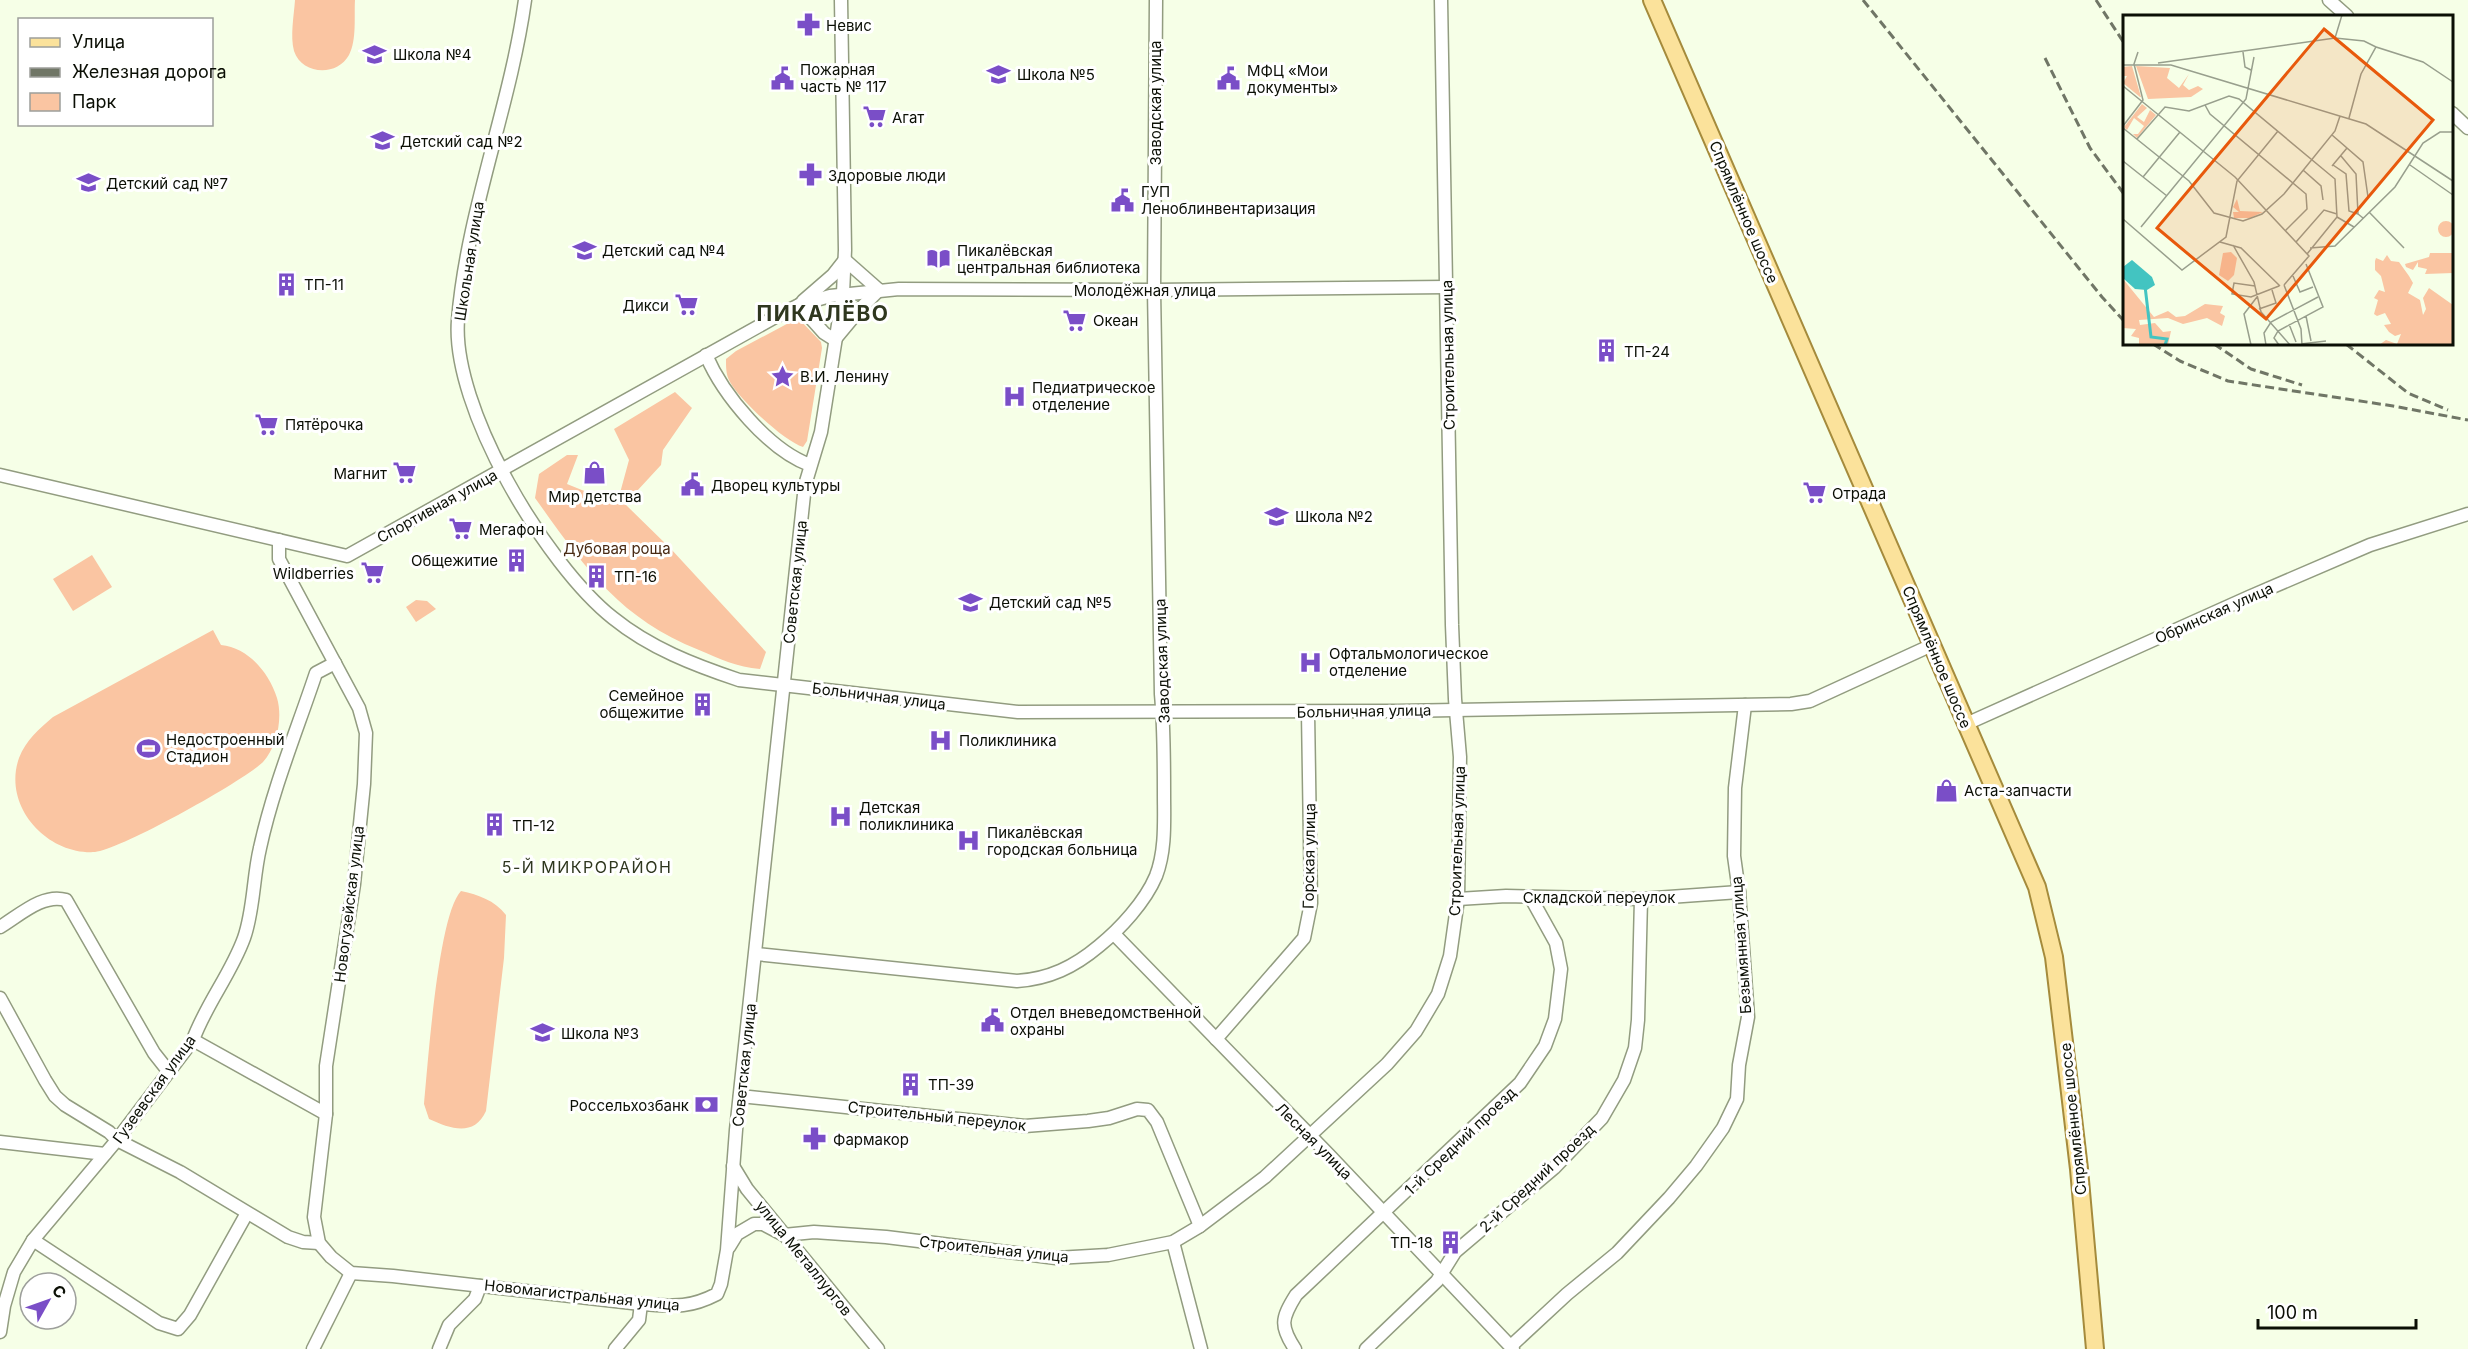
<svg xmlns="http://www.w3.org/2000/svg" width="2468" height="1349" font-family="Inter,sans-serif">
	<rect width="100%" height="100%" fill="#f6ffe7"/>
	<!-- green -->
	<g fill="#fac5a2">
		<path d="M295,0H355C354,16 357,40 349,55C337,77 302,75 294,51C290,36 294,15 295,0Z"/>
		<path d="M798,318L821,342L822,348L807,441L803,447C784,441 740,400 730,382C726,375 726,368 726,359L736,351Z"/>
		<path d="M675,392L692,408L663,450L661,465L625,504L671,549L766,652L760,669C737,667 720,659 699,650C617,617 584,566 535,498L539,474L567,455H578L567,484L609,501L620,493L629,460L614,429Z"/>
		<polygon points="92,555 112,587 73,611 53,579"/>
		<polygon points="416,600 427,601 436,609 416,622 406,607"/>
		<path d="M213,630L221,645C249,648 269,673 277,698C283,718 277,747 263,762C244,781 120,850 95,852C47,855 2,806 19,758C26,740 39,729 53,717Z"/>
		<path d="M461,891C479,895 494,900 506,915L504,958L486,1111C474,1137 451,1129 429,1119L424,1104C428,1063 438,915 461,891Z"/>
	</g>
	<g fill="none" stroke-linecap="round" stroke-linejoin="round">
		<defs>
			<g id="minor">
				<path d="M525,0C510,108 467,211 458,320C451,407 546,565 613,618C650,648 694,665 739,680L1018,712L1398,711L1791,704L1810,701L1932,645"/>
				<polyline points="2329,0 2347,16"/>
				<polyline points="2452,113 2468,128"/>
				<polyline points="845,260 879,290"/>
				<polyline points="803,301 833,275 844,261"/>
				<polyline points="799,305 824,333 835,340"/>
				<polyline points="836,338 861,308 879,290"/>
				<path d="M706,355C723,395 769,450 810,465"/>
				<polyline points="0,475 347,556 777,316 799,305 830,296 899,289 1154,290 1447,287"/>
				<path d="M279,540V559L359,708L366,733L364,784L354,884L326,1066V1114L314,1217L319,1243L331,1257L351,1273L393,1276L641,1304C672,1306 688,1309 717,1294L721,1284L727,1250L736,1130L805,485L821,432L843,293L845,250L841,0"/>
				<polyline points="1966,724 2249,597 2370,545 2468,514"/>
				<polyline points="1458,899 1506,896 1641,899 1739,892"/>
				<path d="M0,927C20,915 43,893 66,900L154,1053L169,1072"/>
				<polyline points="1114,934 1329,1155 1513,1349"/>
				<path d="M756,954L1017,981C1049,979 1074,967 1099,946C1120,929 1145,902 1156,876C1166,850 1164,820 1164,794C1164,760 1164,727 1161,694L1154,290L1156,0"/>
				<polyline points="0,998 45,1080 55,1096 65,1105 109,1132 117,1140 180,1172 288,1237 303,1242 319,1243"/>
				<polyline points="1216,1039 1304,938 1311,903 1308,712"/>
				<polyline points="193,1040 326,1114"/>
				<polyline points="740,1096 1025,1126 1088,1121 1109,1118 1137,1109 1148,1110 1157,1122 1200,1226"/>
				<polyline points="0,1142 105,1154"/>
				<polyline points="733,1166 747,1189 878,1349"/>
				<polyline points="33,1240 159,1323 178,1329 190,1315 247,1213"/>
				<polyline points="1173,1242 1201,1349"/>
				<polyline points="729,1247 737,1234 754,1224 763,1224 784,1235 814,1232 886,1237 1056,1258 1108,1255 1173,1242 1200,1226 1265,1177 1387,1064 1416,1031 1438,994 1450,956 1458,899 1460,757 1455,699 1452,625 1441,0"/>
				<path d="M0,1332L4,1306L14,1272L33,1240L117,1140L193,1040C206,1004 231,974 244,938C254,910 253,877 260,848C273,788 297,730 316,673L335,663"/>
				<polyline points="1511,1346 1567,1294 1617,1253 1669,1198 1696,1166 1723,1128 1737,1099 1739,1065 1748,1017 1739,892 1734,856 1735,788 1745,705"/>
				<polyline points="313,1349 351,1273"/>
				<polyline points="439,1349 449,1325 475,1299 480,1286"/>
				<polyline points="615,1349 639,1320 641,1304"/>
				<path d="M1295,1349C1280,1326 1281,1319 1296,1295L1520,1083L1545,1046L1555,1019L1561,969L1556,943L1531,898"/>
				<polyline points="1366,1349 1437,1281 1455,1252 1554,1168 1602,1118 1624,1080 1635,1048 1638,1020 1641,899"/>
			</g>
			<polyline id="major" points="1652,0 2037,887 2054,957 2079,1169 2095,1349"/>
		</defs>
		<!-- minor casing -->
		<use href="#minor" stroke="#929c80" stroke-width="15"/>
		<!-- major casing -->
		<use href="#major" stroke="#a58b3c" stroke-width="20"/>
		<!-- minor -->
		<use href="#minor" stroke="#fff" stroke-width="12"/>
		<!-- major -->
		<use href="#major" stroke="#fbe29b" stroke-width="16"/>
		<!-- rail -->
		<g stroke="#707666" stroke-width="3" stroke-dasharray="9 4.5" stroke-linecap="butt">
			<polyline points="1863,0 2102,297 2124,321"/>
			<polyline points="2096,0 2124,43"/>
			<polyline points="2045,58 2090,148 2124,194"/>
			<polyline points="2153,344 2180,361 2228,381 2393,406 2468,420"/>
			<polyline points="2214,344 2251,369 2302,385"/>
			<polyline points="2346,344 2408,393 2448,410"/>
		</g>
	</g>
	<!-- icons -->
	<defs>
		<symbol id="pharmacy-bare" viewBox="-9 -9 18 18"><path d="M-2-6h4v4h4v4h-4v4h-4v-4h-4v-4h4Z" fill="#7a4ec7" stroke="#fff" stroke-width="2.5" paint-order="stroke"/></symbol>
		<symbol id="school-bare" viewBox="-9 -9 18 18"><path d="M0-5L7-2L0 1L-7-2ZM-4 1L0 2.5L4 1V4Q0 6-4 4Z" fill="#7a4ec7" stroke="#fff" stroke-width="2.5" paint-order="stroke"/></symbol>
		<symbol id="civic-bare" viewBox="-9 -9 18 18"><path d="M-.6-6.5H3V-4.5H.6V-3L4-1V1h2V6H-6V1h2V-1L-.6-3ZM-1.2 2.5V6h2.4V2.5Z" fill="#7a4ec7" stroke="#fff" stroke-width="2.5" paint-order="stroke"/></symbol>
		<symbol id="supermarket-bare" viewBox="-9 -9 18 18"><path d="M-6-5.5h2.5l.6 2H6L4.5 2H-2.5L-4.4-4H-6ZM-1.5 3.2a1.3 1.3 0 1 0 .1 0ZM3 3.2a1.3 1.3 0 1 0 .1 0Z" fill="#7a4ec7" stroke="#fff" stroke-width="2.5" paint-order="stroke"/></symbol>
		<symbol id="library-bare" viewBox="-9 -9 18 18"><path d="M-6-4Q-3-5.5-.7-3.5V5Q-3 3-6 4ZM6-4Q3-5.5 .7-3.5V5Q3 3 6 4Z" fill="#7a4ec7" stroke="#fff" stroke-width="2.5" paint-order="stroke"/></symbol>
		<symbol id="building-bare" viewBox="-9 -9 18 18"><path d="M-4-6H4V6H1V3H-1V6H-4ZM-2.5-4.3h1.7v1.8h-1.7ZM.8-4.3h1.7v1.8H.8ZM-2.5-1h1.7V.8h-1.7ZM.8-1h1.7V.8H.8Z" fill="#7a4ec7" stroke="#fff" stroke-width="2.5" paint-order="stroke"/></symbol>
		<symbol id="sight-bare" viewBox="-9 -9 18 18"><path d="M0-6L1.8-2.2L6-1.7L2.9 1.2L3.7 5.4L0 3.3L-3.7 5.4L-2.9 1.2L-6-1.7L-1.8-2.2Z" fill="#7a4ec7" stroke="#fff" stroke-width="2.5" paint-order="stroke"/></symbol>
		<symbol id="hospital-bare" viewBox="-9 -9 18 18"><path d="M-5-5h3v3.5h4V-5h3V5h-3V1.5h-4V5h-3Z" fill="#7a4ec7" stroke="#fff" stroke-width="2.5" paint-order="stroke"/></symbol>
		<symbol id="shop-bare" viewBox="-9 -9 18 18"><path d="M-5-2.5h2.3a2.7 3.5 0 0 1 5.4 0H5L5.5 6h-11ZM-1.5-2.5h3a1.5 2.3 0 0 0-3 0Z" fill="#7a4ec7" stroke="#fff" stroke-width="2.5" paint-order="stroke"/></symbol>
		<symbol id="stadium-bare" viewBox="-9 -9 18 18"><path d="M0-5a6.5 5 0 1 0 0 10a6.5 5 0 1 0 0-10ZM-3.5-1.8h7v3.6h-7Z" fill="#7a4ec7" stroke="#fff" stroke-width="2.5" paint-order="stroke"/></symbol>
		<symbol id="bank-bare" viewBox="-9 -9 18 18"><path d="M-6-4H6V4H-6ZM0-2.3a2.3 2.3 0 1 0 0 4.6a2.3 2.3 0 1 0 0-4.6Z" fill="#7a4ec7" stroke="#fff" stroke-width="2.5" paint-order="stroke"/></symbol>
	</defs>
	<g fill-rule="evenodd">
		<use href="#pharmacy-bare" x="792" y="8" width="33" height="33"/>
		<use href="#school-bare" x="358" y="38" width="33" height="33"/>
		<use href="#school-bare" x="982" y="58" width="33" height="33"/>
		<use href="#civic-bare" x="766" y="62" width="33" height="33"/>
		<use href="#civic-bare" x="1212" y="62" width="33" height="33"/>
		<use href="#supermarket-bare" x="858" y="100" width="33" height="33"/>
		<use href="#school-bare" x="366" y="124" width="33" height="33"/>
		<use href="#pharmacy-bare" x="794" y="158" width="33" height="33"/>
		<use href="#school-bare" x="72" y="166" width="33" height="33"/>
		<use href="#civic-bare" x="1106" y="184" width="33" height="33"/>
		<use href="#school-bare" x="568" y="234" width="33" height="33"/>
		<use href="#library-bare" x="922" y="242" width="33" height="33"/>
		<use href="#building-bare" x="270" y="268" width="33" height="33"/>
		<use href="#supermarket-bare" x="670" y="288" width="33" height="33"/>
		<use href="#supermarket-bare" x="1058" y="304" width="33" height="33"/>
		<use href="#building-bare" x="1590" y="334" width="33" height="33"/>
		<use href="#sight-bare" x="766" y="360" width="33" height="33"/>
		<use href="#hospital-bare" x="998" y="380" width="33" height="33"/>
		<use href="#supermarket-bare" x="250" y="408" width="33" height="33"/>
		<use href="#shop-bare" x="578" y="456" width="33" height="33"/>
		<use href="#supermarket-bare" x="388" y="456" width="33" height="33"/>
		<use href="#civic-bare" x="676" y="468" width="33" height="33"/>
		<use href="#supermarket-bare" x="1798" y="476" width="33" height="33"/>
		<use href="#school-bare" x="1260" y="500" width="33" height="33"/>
		<use href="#supermarket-bare" x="444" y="512" width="33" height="33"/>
		<use href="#building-bare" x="500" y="544" width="33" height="33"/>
		<use href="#supermarket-bare" x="356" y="556" width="33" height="33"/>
		<use href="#building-bare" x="580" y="560" width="33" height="33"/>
		<use href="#school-bare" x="954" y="586" width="33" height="33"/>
		<use href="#hospital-bare" x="1294" y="646" width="33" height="33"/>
		<use href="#building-bare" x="686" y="688" width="33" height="33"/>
		<use href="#hospital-bare" x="924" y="724" width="33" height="33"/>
		<use href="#stadium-bare" x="132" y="732" width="33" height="33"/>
		<use href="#shop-bare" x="1930" y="774" width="33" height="33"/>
		<use href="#hospital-bare" x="824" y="800" width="33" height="33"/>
		<use href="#building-bare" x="478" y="808" width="33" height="33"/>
		<use href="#hospital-bare" x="952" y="824" width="33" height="33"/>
		<use href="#civic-bare" x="976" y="1004" width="33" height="33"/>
		<use href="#school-bare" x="526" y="1016" width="33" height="33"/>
		<use href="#building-bare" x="894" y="1068" width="33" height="33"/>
		<use href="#bank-bare" x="690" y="1088" width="33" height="33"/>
		<use href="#pharmacy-bare" x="798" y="1122" width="33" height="33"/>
		<use href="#building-bare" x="1434" y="1226" width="33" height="33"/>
	</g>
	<g text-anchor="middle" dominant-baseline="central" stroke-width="6" stroke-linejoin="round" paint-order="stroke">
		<!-- poi labels -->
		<g font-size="15" fill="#0b0f05" stroke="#fff" text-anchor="start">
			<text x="826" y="25">Невис</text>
			<text x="393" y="54">Школа №4</text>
			<text x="800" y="69">Пожарная<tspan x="800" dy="17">часть № 117</tspan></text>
			<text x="1247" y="70">МФЦ «Мои<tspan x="1247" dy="17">документы»</tspan></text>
			<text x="1017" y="74">Школа №5</text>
			<text x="892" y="117">Агат</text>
			<text x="400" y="141">Детский сад №2</text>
			<text x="828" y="175">Здоровые люди</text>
			<text x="106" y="183">Детский сад №7</text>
			<text x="1141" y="191">ГУП<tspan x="1141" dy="17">Леноблинвентаризация</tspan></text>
			<text x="602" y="250">Детский сад №4</text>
			<text x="957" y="250">Пикалёвская<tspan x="957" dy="17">центральная библиотека</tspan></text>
			<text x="304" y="284">ТП-11</text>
			<text x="669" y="305" text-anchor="end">Дикси</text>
			<text x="1093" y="320">Океан</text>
			<text x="1624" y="351">ТП-24</text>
			<text x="800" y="376">В.И. Ленину</text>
			<text x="1032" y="387">Педиатрическое<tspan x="1032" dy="17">отделение</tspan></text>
			<text x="285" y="424">Пятёрочка</text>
			<text x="387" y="473" text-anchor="end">Магнит</text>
			<text x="711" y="485">Дворец культуры</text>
			<text x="1832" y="493">Отрада</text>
			<text x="595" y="496" text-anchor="middle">Мир детства</text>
			<text x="1295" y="516">Школа №2</text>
			<text x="479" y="529">Мегафон</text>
			<text x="498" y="560" text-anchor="end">Общежитие</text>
			<text x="354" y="573" text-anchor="end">Wildberries</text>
			<text x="614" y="576">ТП-16</text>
			<text x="989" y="602">Детский сад №5</text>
			<text x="1329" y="653">Офтальмологическое<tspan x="1329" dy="17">отделение</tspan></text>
			<text x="684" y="695" text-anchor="end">Семейное<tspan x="684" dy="17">общежитие</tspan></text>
			<text x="166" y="739">Недостроенный<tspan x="166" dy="17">Стадион</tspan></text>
			<text x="959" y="740">Поликлиника</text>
			<text x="1964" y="790">Аста-запчасти</text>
			<text x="859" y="807">Детская<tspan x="859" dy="17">поликлиника</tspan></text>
			<text x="512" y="825">ТП-12</text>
			<text x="987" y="832">Пикалёвская<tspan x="987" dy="17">городская больница</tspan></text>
			<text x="1010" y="1012">Отдел вневедомственной<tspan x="1010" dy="17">охраны</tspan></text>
			<text x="561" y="1033">Школа №3</text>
			<text x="928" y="1084">ТП-39</text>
			<text x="689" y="1105" text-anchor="end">Россельхозбанк</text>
			<text x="833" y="1139">Фармакор</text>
			<text x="1433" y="1242" text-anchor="end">ТП-18</text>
		</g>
		<!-- street labels -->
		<g font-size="15" fill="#0b0f05" stroke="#fff">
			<text transform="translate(1155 103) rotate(-90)">Заводская улица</text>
			<text transform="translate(1744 212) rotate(67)">Спрямлённое шоссе</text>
			<text transform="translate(469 261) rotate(-81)">Школьная улица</text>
			<text x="1145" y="290">Молодёжная улица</text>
			<text transform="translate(1448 355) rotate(-91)">Строительная улица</text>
			<text transform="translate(437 506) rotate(-29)">Спортивная улица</text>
			<text transform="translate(795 582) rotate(-84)">Советская улица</text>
			<text transform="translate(2214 613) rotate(-24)">Обринская улица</text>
			<text transform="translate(1937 657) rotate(67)">Спрямлённое шоссе</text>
			<text transform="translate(1162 661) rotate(-92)">Заводская улица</text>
			<text transform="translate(879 696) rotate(7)">Больничная улица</text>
			<text transform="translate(1364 711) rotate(-1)">Больничная улица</text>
			<text transform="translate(1457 841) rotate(-88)">Строительная улица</text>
			<text transform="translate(1309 856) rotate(-89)">Горская улица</text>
			<text x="1599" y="897">Складской переулок</text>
			<text transform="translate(349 904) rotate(-83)">Новогузейская улица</text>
			<text transform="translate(1741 945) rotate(-94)">Безымянная улица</text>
			<text transform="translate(744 1065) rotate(-84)">Советская улица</text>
			<text transform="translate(154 1089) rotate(-54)">Гузеевская улица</text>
			<text transform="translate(937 1116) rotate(6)">Строительный переулок</text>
			<text transform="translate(2073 1119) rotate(-96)">Спрямлённое шоссе</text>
			<text transform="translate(1314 1141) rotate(45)">Лесная улица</text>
			<text transform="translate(1460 1141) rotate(-44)">1-й Средний проезд</text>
			<text transform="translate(1537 1178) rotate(-43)">2-й Средний проезд</text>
			<text transform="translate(994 1249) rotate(6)">Строительная улица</text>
			<text transform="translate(804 1258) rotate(51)">улица Металлургов</text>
			<text transform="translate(582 1295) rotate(6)">Новомагистральная улица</text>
		</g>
		<!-- park labels -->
		<g font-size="15" fill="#482a14" stroke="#fff">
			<text x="617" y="548">Дубовая роща</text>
		</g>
		<!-- neighbourhood labels -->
		<g font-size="16" letter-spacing="1.5" fill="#2f371f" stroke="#fff">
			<text x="587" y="867">5-Й МИКРОРАЙОН</text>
		</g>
		<!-- district labels -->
		<g font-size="21" font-weight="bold" letter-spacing="1.5" fill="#2f371f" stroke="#fff">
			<text x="823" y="313">ПИКАЛЁВО</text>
		</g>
	</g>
	<!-- overview -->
	<g transform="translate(2123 15)">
		<rect width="330" height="330" fill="#f6ffe7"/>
		<path d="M9,51L18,82H17L0,68L4,61H0V52ZM13,51L47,53L44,63L56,73L66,59L60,70L66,75L75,71L80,74L68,82L25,84ZM19,89L24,93L14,102L21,107L27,95L33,100L14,123L10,119H15L21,111L11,103L4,115L1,112ZM114,184L117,196L140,197L127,203H111L110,197H116L110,192ZM315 214a8 8 0 1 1 16 0a8 8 0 1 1-16 0ZM100,238L108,237L114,243L111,260L105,266L96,260ZM307,238H330V258L302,259L304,254L295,252V247L290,255L283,252L282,249L306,242ZM264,240L268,246L276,247L286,261L290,268L285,278L297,285L300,300L303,294L300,283L306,273L330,290V330H256L263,325L274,329L278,319L272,321L266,317L261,310L268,309L262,298L254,301L251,299L255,285L251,283L256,275L262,277L258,261L252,255V246L253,243L260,246ZM0,264L31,302L45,296L53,302L62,301L82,289L100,291L97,298L102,301L99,311L84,303L60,309L45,303L16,305L17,310L32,308L40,317L48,316L45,330H16V323L8,321L13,314L0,313Z" fill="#fac5a2"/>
		<path d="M9,245L29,262L32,270L24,275L12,274L0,263V252Z" fill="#43c4c1"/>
		<path fill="none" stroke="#43c4c1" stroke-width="3" d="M22,271L28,322L44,324L42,330"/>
		<path fill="none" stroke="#989f8d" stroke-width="1.5" d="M212,23L219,0M120,37L122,52L128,55M35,48L212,23L241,26L253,32M0,50H48L243,109L330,166M0,71L112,162L186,241L161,270M82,90L87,99L183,179L184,194L162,216M226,103L238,59L253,32L300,47L330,67M0,111L20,85L11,49L15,37M0,113L66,166L91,198L120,206L139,199L161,179L212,116L217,101M209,120L240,147L245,182M14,124L42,92L66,96L106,81L116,84L212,164L214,202L184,239M218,141L233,159L235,199L240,203M0,146L44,181M210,150L223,159L226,196L235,199M287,150L330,180M209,151L224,133M180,155L198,171L200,185M20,162L57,117M246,197L281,233M214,202L231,212M0,204L59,255L103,222L114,166L155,116M18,212L123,84L131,42M97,227L118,233L157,271M173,227L201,195L214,199M110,230L131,267L138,297L167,330M187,233L212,231L272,172L300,128L317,117H330M170,261L177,277L190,272M161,270L178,314L179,330M132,271L111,268L109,279L128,282L156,271M136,294L153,288L149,275M183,301L188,326M166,309L173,327M128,330L121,299L134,282M143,330L141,318L148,307L195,282M156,330L151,323L155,316L200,292L183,249M169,330L203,326"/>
		<path fill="#e8590c" fill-opacity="0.15" stroke="#e8590c" stroke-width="3" d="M201,14L310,105L143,304L34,213Z"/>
		<rect width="330" height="330" fill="none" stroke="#0b0f05" stroke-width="3"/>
	</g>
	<!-- legend -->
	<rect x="18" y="18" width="195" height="108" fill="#ffffff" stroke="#9d9f9b" stroke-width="1.5"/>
	<rect x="30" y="38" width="30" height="9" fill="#fbe29b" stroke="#9d9f9b" stroke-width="1.5"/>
	<text x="72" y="48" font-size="18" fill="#0b0f05">Улица</text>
	<rect x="30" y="68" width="30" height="9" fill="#707666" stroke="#9d9f9b" stroke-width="1.5"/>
	<text x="72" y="78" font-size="18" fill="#0b0f05">Железная дорога</text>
	<rect x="30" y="93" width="30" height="18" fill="#fac5a2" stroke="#9d9f9b" stroke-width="1.5"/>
	<text x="72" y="108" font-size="18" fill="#0b0f05">Парк</text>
	<!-- north arrow -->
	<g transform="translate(48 1301) rotate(50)"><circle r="28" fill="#ffffff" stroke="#9d9f9b" stroke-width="1.5"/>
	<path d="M0-4.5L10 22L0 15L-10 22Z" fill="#7a4ec7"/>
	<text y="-9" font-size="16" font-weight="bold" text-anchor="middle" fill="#0b0f05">С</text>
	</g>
	<!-- scale -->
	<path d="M2258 1319v9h158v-9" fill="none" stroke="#0b0f05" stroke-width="3"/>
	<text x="2267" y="1319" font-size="18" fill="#0b0f05" stroke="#ffffff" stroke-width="4.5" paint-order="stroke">100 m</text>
</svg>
